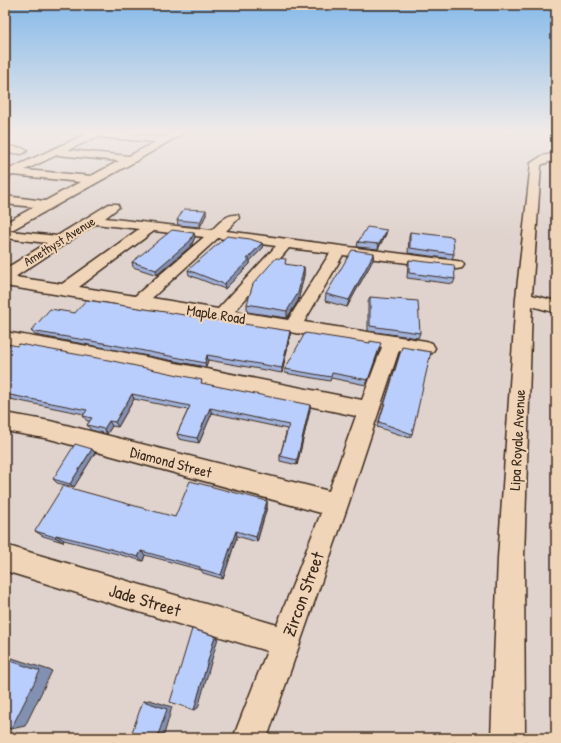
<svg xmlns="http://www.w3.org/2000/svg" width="561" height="743" font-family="'Patrick Hand',sans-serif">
	<rect width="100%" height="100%" fill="#e0d3cd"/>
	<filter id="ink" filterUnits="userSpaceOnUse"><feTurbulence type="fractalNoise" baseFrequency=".025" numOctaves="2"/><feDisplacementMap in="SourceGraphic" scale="8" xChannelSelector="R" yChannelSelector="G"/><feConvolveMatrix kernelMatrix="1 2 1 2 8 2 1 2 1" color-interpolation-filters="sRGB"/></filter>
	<g filter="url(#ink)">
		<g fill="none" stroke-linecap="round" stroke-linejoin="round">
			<defs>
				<g id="minor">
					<polygon points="5,132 15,132 5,138"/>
					<path d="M82,132H110L164,137L173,132H185L136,161L10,231L57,236L109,204H117L119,207L105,218L212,230C219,223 227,213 238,215L239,218L226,231L457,261L462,262L464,265L462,268L457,269L343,255L304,322L426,341L432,343L435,348L432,353L426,355L399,350L348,505L267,738H233L267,651L5,571V545L277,625L321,513L50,439L5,431V413L50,421L329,491L356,416L111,364L5,344V332L111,350L362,400L382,347L5,286V269L47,243L5,238V223L34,207L5,204V196L45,201L80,182L13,175L5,178V171L84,135ZM97,137L155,142L129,156L68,150ZM57,155L119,161L91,176L25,170ZM95,224L139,229L62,284L15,277ZM154,231L204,237L135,296L79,287ZM218,238L276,246L218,309L152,298ZM289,248L330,253L288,320L235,311Z"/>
					<polygon points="5,146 22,148 27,151 22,154 5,152"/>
					<polygon points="556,153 556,159 541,165 532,295 556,301 556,313 532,306 524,558 525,738 491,738 498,558 516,298 531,163 542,156"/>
				</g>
			</defs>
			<!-- minor casing -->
			<use href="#minor" stroke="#3b2a1e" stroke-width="3"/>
			<!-- minor -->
			<use href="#minor" fill="#f1d5b8" fill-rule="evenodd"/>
		</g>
		<!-- wall -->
		<g fill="#a0b1da" stroke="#3b2a1e">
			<polygon points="206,210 206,215 200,227 178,225 177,220"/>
			<polygon points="410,232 454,254 452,259 408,253 409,237"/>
			<polygon points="194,233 195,237 191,246 157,275 133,267 132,262"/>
			<polygon points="386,234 378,249 357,247 358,242"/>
			<polygon points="262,243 263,248 250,261 250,264 225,289 189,275 188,270"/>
			<polygon points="374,253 373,260 347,307 325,301 326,294"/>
			<polygon points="409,260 455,279 453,284 407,278 408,264"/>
			<polygon points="286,265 304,267 304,275 298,301 287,318 247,312 247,304"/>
			<polygon points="370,297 420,333 418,338 368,331 368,302"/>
			<polygon points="75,313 290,331 290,336 282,373 208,360 206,367 111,349 35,335 31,331"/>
			<polygon points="5,347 203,384 310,410 297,465 280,461 280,456 287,429 212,413 199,443 179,439 177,434 188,410 134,399 118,427 112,426 107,434 91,430 87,425 90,421 87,421 83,416 84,414 5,398"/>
			<polygon points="380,348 366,385 331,378 330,381 285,373 285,369"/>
			<polygon points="400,352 412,434 410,438 377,427"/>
			<polygon points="92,449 95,453 74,487 57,483 53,479"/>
			<polygon points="267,501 267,507 257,542 237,536 223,579 203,573 201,570 145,555 143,561 103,550 64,540 63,542 43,536 35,531 175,517"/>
			<polygon points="556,638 556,659 554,658 554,639"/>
		</g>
		<!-- shaded-wall -->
		<g fill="#8290b1" stroke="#3b2a1e">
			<polygon points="206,210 206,215 200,227 200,222"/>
			<polygon points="387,230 386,234 378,249 379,244"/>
			<polygon points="194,233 195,237 191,246 157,275 156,270"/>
			<polygon points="262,243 263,248 250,261 250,264 225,289 224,284 247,259"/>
			<polygon points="374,253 373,260 347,307 349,300"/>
			<polygon points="304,267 304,275 298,301 287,318 287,311"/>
			<polygon points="290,331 290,336 282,373 282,368"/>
			<polygon points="207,355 208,360 206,367 205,363"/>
			<polygon points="132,394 134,399 118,427 115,422"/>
			<polygon points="310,405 310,410 297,465 297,460"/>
			<polygon points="210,408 212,413 199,443 197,438"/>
			<polygon points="109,421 112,426 107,434 104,429"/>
			<polygon points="92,449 95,453 74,487 70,484"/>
			<polygon points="267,501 267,507 257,542 256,537"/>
			<polygon points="236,531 237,536 223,579 221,575"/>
			<polygon points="56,535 64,540 63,542 55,537"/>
			<polygon points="141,551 145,555 143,561 138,557"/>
			<polygon points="215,636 218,638 198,708 194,710"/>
			<polygon points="5,657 12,658 52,671 25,726 11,729"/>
			<polygon points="150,700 172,707 163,738 157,738 143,701"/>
		</g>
		<!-- building -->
		<g fill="#bacefd" stroke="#3b2a1e">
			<polygon points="184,209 206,210 200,222 177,220"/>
			<polygon points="367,227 387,230 379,244 358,242"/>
			<polygon points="172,230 194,233 190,241 156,270 132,262"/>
			<polygon points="410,232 453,237 454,254 410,248"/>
			<polygon points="227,236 250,239 262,243 247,259 250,259 224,284 188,270"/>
			<polygon points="352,250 374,253 349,300 326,294"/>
			<polygon points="276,258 286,259 285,264 304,267 298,293 287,311 247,304 253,284"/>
			<polygon points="409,260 454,265 455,279 409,273"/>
			<polygon points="370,297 418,301 420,333 370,326"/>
			<polygon points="86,300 290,331 282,368 207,355 205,363 109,344 31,331 50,309 75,313"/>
			<polygon points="305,333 370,343 370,341 381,343 368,380 332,373 331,377 285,369"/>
			<polygon points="8,344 17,346 19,344 108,360 202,380 201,383 310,405 297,460 280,456 289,425 210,408 197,438 177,434 190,406 132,394 115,422 109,421 104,429 87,425 92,418 83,416 87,410 5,394 5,347"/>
			<polygon points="402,347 431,352 412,434 379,422"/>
			<polygon points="75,444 92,449 70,484 53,479"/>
			<polygon points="190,481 267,501 256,537 236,531 221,575 200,569 200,567 141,551 138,557 97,545 56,535 55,537 35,531 63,486 175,517"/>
			<polygon points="192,629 215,636 194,710 170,702"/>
			<polygon points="5,659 40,671 11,729 5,727"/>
			<polygon points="143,701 167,709 157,738 130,738"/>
		</g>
	</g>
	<!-- sky -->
	<linearGradient id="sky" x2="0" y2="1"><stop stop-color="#86baea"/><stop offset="0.56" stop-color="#f1ebe8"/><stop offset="1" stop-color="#f1ebe8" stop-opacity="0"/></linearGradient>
	<rect width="561" height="236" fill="url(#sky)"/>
	<g text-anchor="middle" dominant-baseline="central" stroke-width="4" stroke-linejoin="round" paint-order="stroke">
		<!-- far-street labels -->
		<g font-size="13" fill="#3b2a1e" stroke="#f1d5b8">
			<text transform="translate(59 241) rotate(-32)">Amethyst Avenue</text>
		</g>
		<!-- street labels -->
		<g font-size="15" fill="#3b2a1e" stroke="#f1d5b8">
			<text transform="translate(216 314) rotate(9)">Maple Road</text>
			<text transform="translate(517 440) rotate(-87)">Lipa Royale Avenue</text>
			<text transform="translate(171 462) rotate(15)">Diamond Street</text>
		</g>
		<!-- near-street labels -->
		<g font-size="18" fill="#3b2a1e" stroke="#f1d5b8">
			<text transform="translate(303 594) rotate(-70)">Zircon Street</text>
			<text transform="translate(145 600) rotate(17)">Jade Street</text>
		</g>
	</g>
	<!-- margin -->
	<rect width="561" height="743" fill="none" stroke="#f1d5b8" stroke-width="20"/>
	<rect x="10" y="10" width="541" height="723" fill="none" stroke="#3b2a1e" stroke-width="1.5" filter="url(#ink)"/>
</svg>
